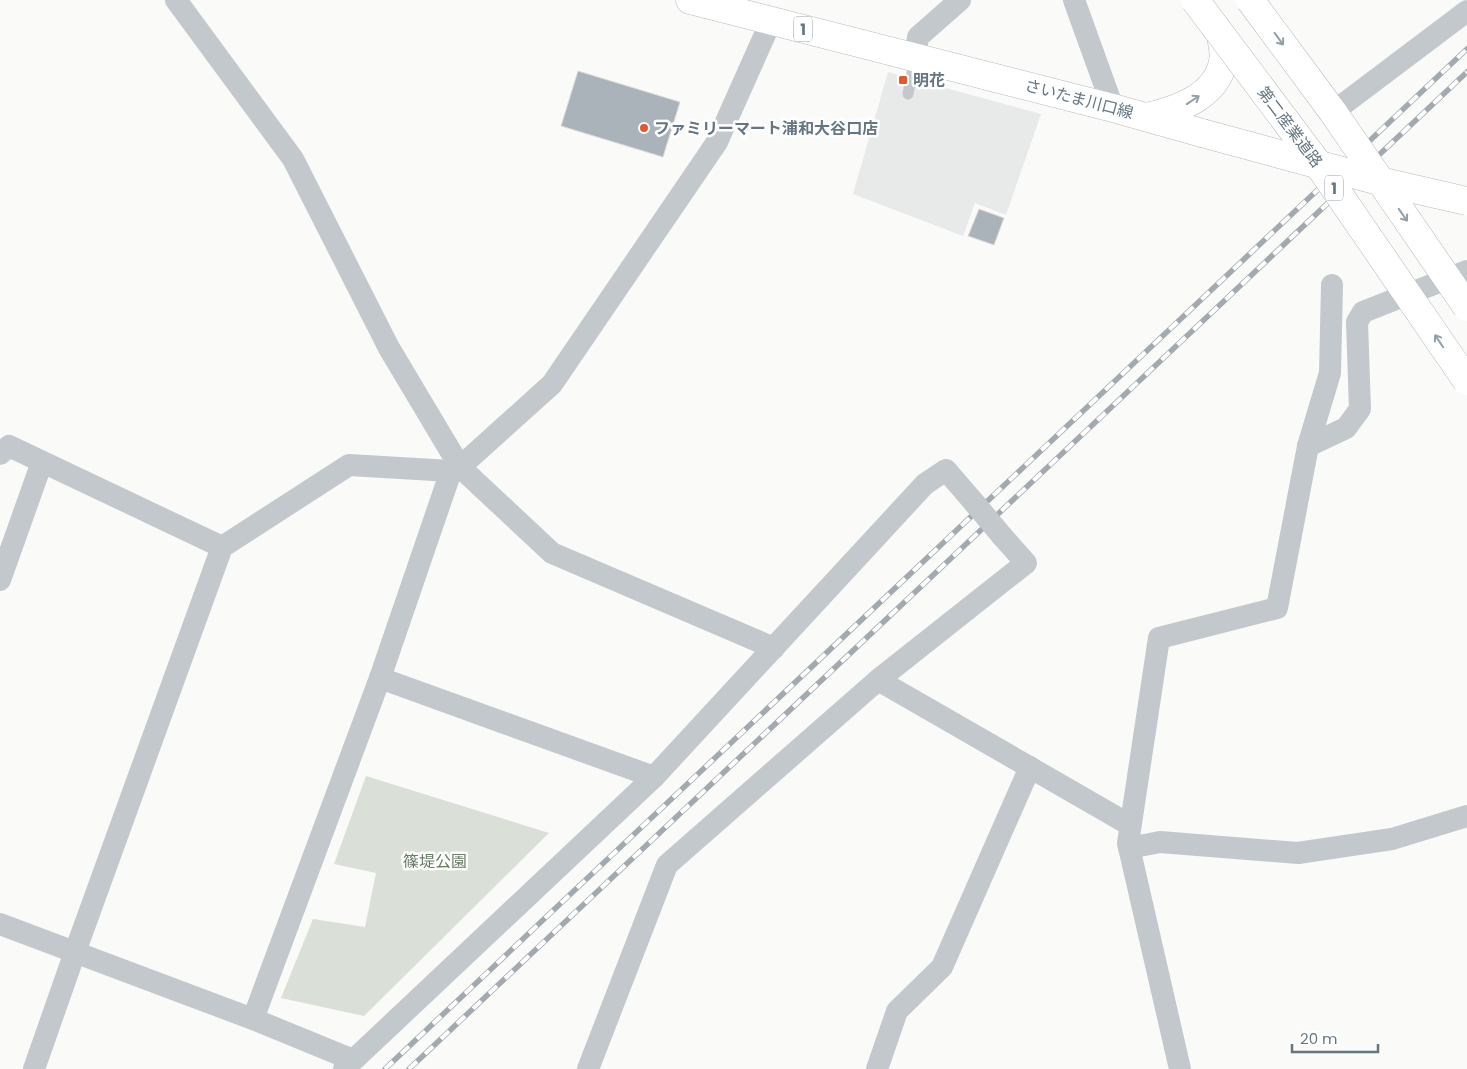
<svg xmlns="http://www.w3.org/2000/svg" width="1467" height="1069" font-family="Poppins,'Noto Sans JP',sans-serif">
	<rect width="100%" height="100%" fill="#fafaf8"/>
	<!-- built -->
	<polygon fill="#e8e9e9" points="888,72 1041,114 1006,215 975,203 963,236 853,194"/>
	<!-- green -->
	<polygon fill="#dadfd7" points="366,776 549,833 364,1016 281,998 313,919 365,927 376,873 334,864"/>
	<!-- building -->
	<g fill="#aab3b9" stroke="#dcdcda">
		<polygon points="578,71 680,102 663,157 561,126"/>
		<polygon points="979,209 1004,218 994,245 968,236"/>
	</g>
	<g fill="none" stroke-linecap="round" stroke-linejoin="round">
		<defs>
			<g id="primary">
				<polyline points="690,0 1113,108 1202,133"/>
				<path d="M1147,117C1177,110 1216,97 1223,62C1225,53 1222,44 1221,35"/>
			</g>
		</defs>
		<!-- primary casing -->
		<use href="#primary" stroke="#b5babe" stroke-width="29"/>
		<!-- lane -->
		<polyline stroke="#c3c8cc" stroke-width="11" points="908,94 915,57"/>
		<!-- street -->
		<g stroke="#c3c8cc" stroke-width="22">
			<polyline points="176,0 293,159 389,348 460,467 552,553 774,648"/>
			<polyline points="1074,0 1113,108"/>
			<polyline points="915,57 918,37 960,0"/>
			<polyline points="1333,112 1467,11"/>
			<polyline points="1308,446 1330,373 1332,285"/>
			<polyline points="0,454 9,446 222,547"/>
			<polyline points="0,580 42,462"/>
			<polyline points="380,678 654,777"/>
			<polyline points="878,680 1130,825"/>
			<polyline points="1129,848 1160,842 1298,853 1392,839 1467,816"/>
			<polyline points="0,924 253,1019 353,1060"/>
			<polyline points="253,1019 380,678 451,471 460,467 552,384 717,142 771,21"/>
			<polyline points="34,1069 75,952 222,547 349,465 451,471"/>
			<polyline points="344,1069 654,777 925,484 946,470 977,506"/>
			<polyline points="588,1069 667,865 878,680 1026,563 1002,536"/>
			<polyline points="877,1069 897,1011 942,967 1030,767"/>
			<polyline points="1180,1069 1128,843 1159,638 1277,608 1308,446 1346,428 1360,409 1357,322 1363,312 1467,271"/>
		</g>
		<!-- primary -->
		<use href="#primary" stroke="#fff" stroke-width="28"/>
		<defs>
			<g id="rail">
				<polyline points="385,1069 1467,49"/>
				<polyline points="409,1069 1467,72"/>
			</g>
		</defs>
		<!-- rail casing -->
		<use href="#rail" stroke="#a2aab0" stroke-width="5.5"/>
		<!-- rail -->
		<use href="#rail" stroke="#fff" stroke-width="4" stroke-dasharray="11" stroke-linecap="butt"/>
		<defs>
			<g id="primary-bridge">
				<polyline points="1195,0 1318,164 1467,381"/>
				<polyline points="1250,0 1333,112 1467,307"/>
				<polyline points="1202,133 1379,181 1467,201"/>
			</g>
		</defs>
		<!-- primary-bridge casing -->
		<use href="#primary-bridge" stroke="#b5babe" stroke-width="29" stroke-linecap="butt"/>
		<!-- street-bridge -->
		<polyline stroke="#c3c8cc" stroke-width="22" points="977,506 1002,536"/>
		<!-- primary-bridge -->
		<use href="#primary-bridge" stroke="#fff" stroke-width="28"/>
	</g>
	<!-- one-way arrows -->
	<defs><path id="oneway-shaft" d="M-6 0H5M1.5-3L5.5 0L1.5 3" fill="none" stroke-width="1.6" stroke-linecap="round" stroke-linejoin="round" transform="scale(1.25)"/></defs>
	<g stroke="#939fa8">
		<use href="#oneway-shaft" transform="translate(1279 39) rotate(54)"/>
		<use href="#oneway-shaft" transform="translate(1193 100) rotate(-34)"/>
		<use href="#oneway-shaft" transform="translate(1403 215) rotate(55)"/>
		<use href="#oneway-shaft" transform="translate(1439 341) rotate(-124)"/>
	</g>
	<!-- markers -->
	<g fill="#e4572e" stroke="#fff" stroke-width="2">
		<rect x="898" y="75" width="10" height="10" rx="2.5"/>
		<circle cx="644" cy="128" r="5"/>
	</g>
	<g text-anchor="middle" dominant-baseline="central" stroke-width="5" stroke-linejoin="round" paint-order="stroke">
		<!-- shield labels -->
		<g fill="#fff" stroke="#939fa8" stroke-width="1">
			<rect x="794" y="16.5" width="18" height="25" rx="4"/>
			<rect x="1325" y="175.5" width="18" height="25" rx="4"/>
		</g>
		<g font-size="15" font-weight="bold" fill="#657683">
			<text x="803" y="29">1</text>
			<text x="1334" y="188">1</text>
		</g>
		<!-- poi labels -->
		<g font-size="16" font-weight="bold" fill="#657683" stroke="#fff" text-anchor="start">
			<text x="913" y="80">明花</text>
			<text x="654" y="128">ファミリーマート浦和大谷口店</text>
		</g>
		<!-- street labels -->
		<g font-size="16" fill="#657683" stroke="#fff">
			<text transform="translate(1079 99) rotate(15)">さいたま川口線</text>
			<text transform="translate(1290 127) rotate(53)">第二産業道路</text>
		</g>
		<!-- park labels -->
		<g font-size="16" fill="#687a64" stroke="#fff">
			<text x="435" y="861">篠堤公園</text>
		</g>
	</g>
	<!-- scale -->
	<path d="M1292 1044v8h86v-8" fill="none" stroke="#657683" stroke-width="2.5"/>
	<text x="1300" y="1044" font-size="15" fill="#657683" stroke="#ffffff" stroke-width="4" paint-order="stroke">20 m</text>
</svg>
